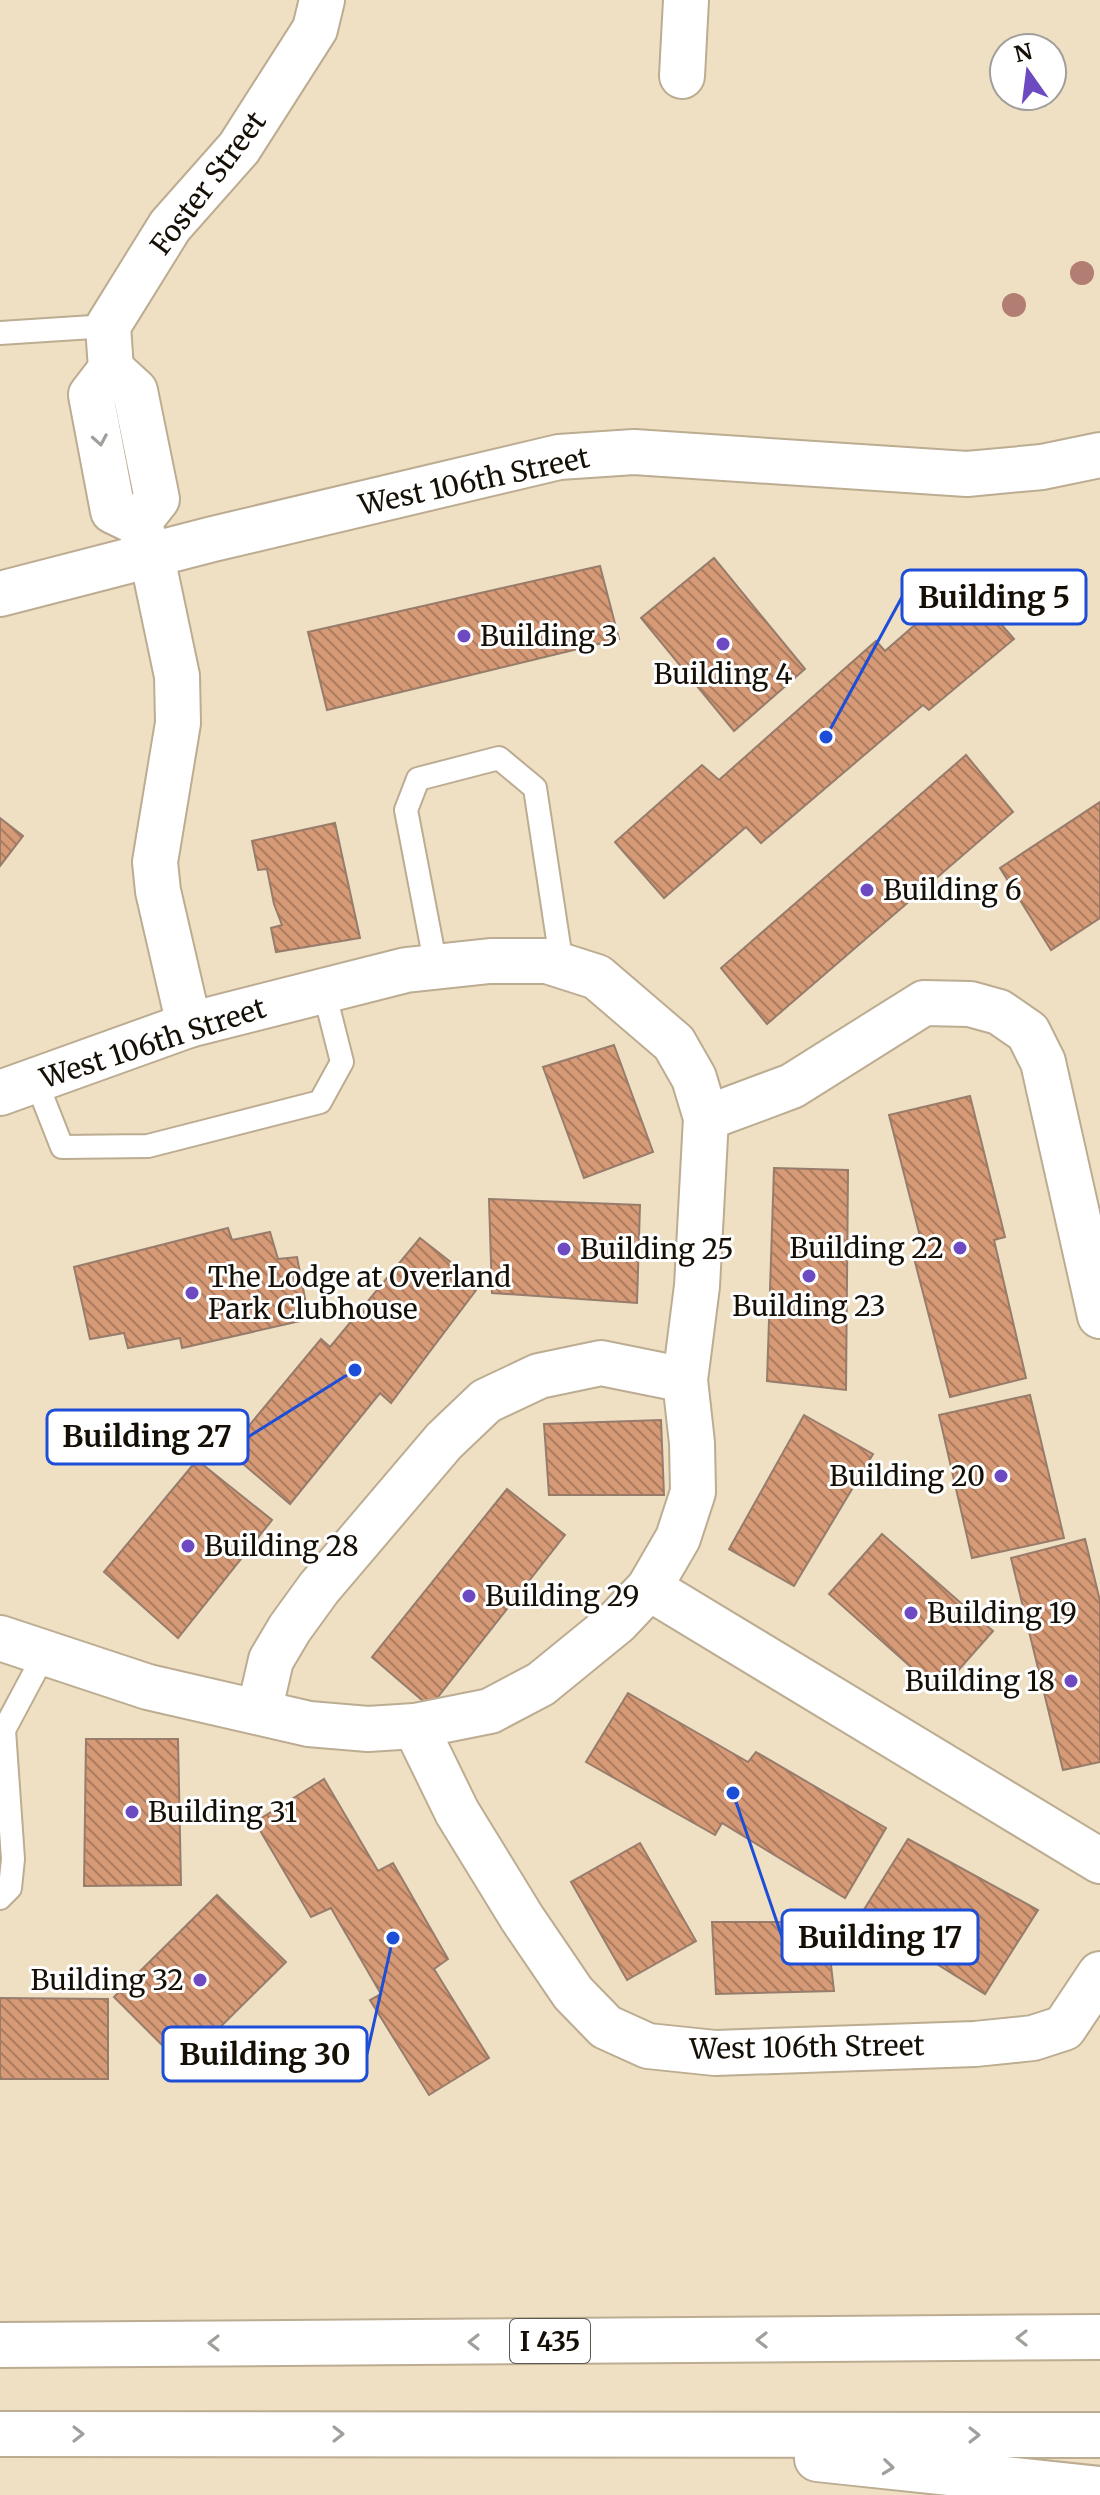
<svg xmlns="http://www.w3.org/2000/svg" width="1100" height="2495" font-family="Merriweather,serif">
	<defs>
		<pattern id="building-back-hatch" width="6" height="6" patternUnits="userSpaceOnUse" patternTransform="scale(2)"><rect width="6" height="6" fill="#d69a76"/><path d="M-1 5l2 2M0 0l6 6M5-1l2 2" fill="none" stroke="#ac7c5f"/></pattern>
	</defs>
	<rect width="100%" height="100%" fill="#efdfc3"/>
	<!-- building -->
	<g fill="url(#building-back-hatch)" stroke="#977c6c" stroke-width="2">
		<polygon points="714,558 805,669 734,731 641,618"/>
		<polygon points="600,566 619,639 327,710 308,632"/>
		<polygon points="964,582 1014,639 929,710 923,705 761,843 746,827 664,898 615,842 702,765 719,780 876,641 885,651"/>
		<polygon points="966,755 1013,812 767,1024 721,968"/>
		<polygon points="1100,802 1100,918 1051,950 1000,868"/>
		<polygon points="0,818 23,836 0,866"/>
		<polygon points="335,823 360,938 276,952 271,928 282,925 274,904 267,869 258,870 252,841"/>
		<polygon points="614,1045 653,1152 584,1178 543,1067"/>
		<polygon points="970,1096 1005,1237 994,1240 1026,1378 950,1397 914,1258 925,1256 889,1115"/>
		<polygon points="774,1168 848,1170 846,1390 767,1381"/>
		<polygon points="489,1199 640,1205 637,1303 492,1293"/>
		<polygon points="228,1228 232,1240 270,1232 278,1259 297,1257 309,1319 182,1348 180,1338 128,1348 124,1333 90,1339 74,1267"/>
		<polygon points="420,1238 480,1285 391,1403 380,1393 290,1504 228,1451 321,1339 330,1347"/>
		<polygon points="1030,1395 1064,1538 972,1558 939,1415"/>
		<polygon points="804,1415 873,1454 794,1586 729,1549"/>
		<polygon points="661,1420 664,1495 549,1495 544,1424"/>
		<polygon points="197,1460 272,1520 178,1638 104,1572"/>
		<polygon points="507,1489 565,1535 430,1707 372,1657"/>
		<polygon points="882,1534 993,1631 939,1692 829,1594"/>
		<polygon points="1085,1539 1100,1601 1100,1762 1063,1770 1011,1558"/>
		<polygon points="628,1693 748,1762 756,1752 886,1828 845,1898 722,1823 715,1835 586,1762"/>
		<polygon points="86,1739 178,1739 181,1885 84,1886"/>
		<polygon points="324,1779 378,1871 393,1863 448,1959 434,1969 489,2058 429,2095 370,2000 381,1994 331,1908 311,1917 255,1822"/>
		<polygon points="908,1839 1038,1910 985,1994 860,1916"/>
		<polygon points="640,1843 696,1941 627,1980 571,1882"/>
		<polygon points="217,1895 286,1962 182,2065 114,1997"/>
		<polygon points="712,1922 826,1922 834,1991 716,1994"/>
		<polygon points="0,1998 108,1999 108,2079 0,2079"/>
	</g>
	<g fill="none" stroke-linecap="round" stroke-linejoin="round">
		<defs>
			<g id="service">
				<polyline points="0,333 108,326"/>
				<polyline points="436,967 406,810 418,779 499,758 535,788 562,966"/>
				<polyline points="36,1081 62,1147 148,1146 320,1102 342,1062 324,991"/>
				<polyline points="0,1898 10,1888 13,1859 4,1730 45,1653"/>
			</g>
			<g id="minor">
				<polyline points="682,76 686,0"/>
				<polyline points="111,369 135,391 157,499 138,523"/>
				<polyline points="0,594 213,539 559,457 634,452 967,474 1042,467 1100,455"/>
				<polyline points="189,1025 158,891 155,862 178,723 177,676 152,557 138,523 113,511 91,395 111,369 108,326 170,226 239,148 315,29 322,0"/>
				<polyline points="0,1093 189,1025 406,970 490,961 547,961 597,977 674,1043 694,1078 706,1118 697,1286 685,1380 692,1443 693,1492 678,1538 649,1588 617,1622 541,1684 490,1711 415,1726 368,1729 309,1724 148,1687 0,1638"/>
				<polyline points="706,1118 792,1086 924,1003 970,1004 999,1012 1028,1032 1043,1062 1100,1316"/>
				<polyline points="649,1588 1100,1861"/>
				<polyline points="259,1712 271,1660 290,1628 319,1588 444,1441 486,1401 539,1376 601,1363 685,1380"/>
				<polyline points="415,1726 457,1812 522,1918 573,1993 606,2027 648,2046 715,2053 975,2044 1033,2038 1064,2028 1100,1974"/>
			</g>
			<g id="motorway">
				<polyline points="0,2345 1100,2337"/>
				<polyline points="0,2434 1100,2435"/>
				<polyline points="817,2459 1100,2489"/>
			</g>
		</defs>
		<!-- service casing -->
		<use href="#service" stroke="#bcac91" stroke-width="26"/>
		<!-- minor casing -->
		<use href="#minor" stroke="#bcac91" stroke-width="48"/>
		<!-- motorway casing -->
		<use href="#motorway" stroke="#bcac91" stroke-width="48"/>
		<!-- service -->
		<use href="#service" stroke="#fff" stroke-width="22"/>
		<!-- minor -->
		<use href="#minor" stroke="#fff" stroke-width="44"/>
		<!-- motorway -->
		<use href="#motorway" stroke="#fff" stroke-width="44"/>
	</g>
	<!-- trees -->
	<g fill="#b27d72">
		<circle cx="1082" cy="273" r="12"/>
		<circle cx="1014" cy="305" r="12"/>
	</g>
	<!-- one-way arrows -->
	<defs><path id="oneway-chevron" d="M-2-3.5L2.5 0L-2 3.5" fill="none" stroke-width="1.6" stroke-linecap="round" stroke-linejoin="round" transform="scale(2)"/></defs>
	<g stroke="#a19f9b">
		<use href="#oneway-chevron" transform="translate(100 440) rotate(80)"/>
		<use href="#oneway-chevron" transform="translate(1022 2338) rotate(180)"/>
		<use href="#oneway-chevron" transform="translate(762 2340) rotate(180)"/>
		<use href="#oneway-chevron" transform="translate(474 2342) rotate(180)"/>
		<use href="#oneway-chevron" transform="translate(214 2343) rotate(180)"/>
		<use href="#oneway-chevron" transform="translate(78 2434)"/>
		<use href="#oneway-chevron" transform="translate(338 2434)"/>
		<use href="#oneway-chevron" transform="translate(974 2435)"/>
		<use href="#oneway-chevron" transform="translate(888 2467) rotate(6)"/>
	</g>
	<!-- markers -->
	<g fill="#6d49c2" stroke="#fff" stroke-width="3">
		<circle cx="464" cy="636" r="8"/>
		<circle cx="723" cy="644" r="8"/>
		<circle cx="867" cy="890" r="8"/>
		<circle cx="960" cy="1248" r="8"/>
		<circle cx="564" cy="1249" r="8"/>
		<circle cx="809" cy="1276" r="8"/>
		<circle cx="192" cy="1293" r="8"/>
		<circle cx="1001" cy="1476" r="8"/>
		<circle cx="188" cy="1546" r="8"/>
		<circle cx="469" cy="1596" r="8"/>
		<circle cx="911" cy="1613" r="8"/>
		<circle cx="1071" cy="1681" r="8"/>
		<circle cx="132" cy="1812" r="8"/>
		<circle cx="200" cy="1980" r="8"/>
	</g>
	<g text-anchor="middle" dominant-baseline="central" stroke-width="6" stroke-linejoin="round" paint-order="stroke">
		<!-- shield labels -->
		<rect fill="#fff" stroke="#5b5751" stroke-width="2" x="510" y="2319" width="80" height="44" rx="6"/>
		<g font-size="26" font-weight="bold" fill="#150f06">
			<text x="550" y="2341">I 435</text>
		</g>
		<!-- street labels -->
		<g font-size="28" fill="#150f06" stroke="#fff">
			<text transform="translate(208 183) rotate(-53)">Foster Street</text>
			<text transform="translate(474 481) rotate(-12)">West 106th Street</text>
			<text transform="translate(153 1043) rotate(-18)">West 106th Street</text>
			<text transform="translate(807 2047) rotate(-1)">West 106th Street</text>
		</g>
		<!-- poi labels -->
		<g font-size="28" fill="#150f06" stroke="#fff" text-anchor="start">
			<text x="480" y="636">Building 3</text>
			<text x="723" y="674" text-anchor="middle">Building 4</text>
			<text x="883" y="890">Building 6</text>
			<text x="944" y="1248" text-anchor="end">Building 22</text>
			<text x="580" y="1249">Building 25</text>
			<text x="208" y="1277">The Lodge at Overland<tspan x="208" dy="32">Park Clubhouse</tspan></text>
			<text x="809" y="1306" text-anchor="middle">Building 23</text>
			<text x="985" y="1476" text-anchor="end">Building 20</text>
			<text x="204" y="1546">Building 28</text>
			<text x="485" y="1596">Building 29</text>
			<text x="927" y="1613">Building 19</text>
			<text x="1055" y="1681" text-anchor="end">Building 18</text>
			<text x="148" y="1812">Building 31</text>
			<text x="184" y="1980" text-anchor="end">Building 32</text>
		</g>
	</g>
	<!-- callouts -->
	<path fill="none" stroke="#1d4ed8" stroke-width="3" d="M826 737L902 597M355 1370L248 1437M733 1793L782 1937M393 1938L367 2054"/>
	<g fill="#1d4ed8" stroke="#fff" stroke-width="3">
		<circle cx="826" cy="737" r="8"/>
		<circle cx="355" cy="1370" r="8"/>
		<circle cx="733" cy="1793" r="8"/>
		<circle cx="393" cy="1938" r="8"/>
	</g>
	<g fill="#fff" stroke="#1d4ed8" stroke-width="3">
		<rect x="902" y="570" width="184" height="54" rx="8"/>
		<rect x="47" y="1410" width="201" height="54" rx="8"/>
		<rect x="782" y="1910" width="196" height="54" rx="8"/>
		<rect x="163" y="2027" width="204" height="54" rx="8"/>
	</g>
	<g font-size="30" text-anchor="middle" font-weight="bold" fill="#150f06">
		<text x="994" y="608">Building 5</text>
		<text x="147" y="1447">Building 27</text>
		<text x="880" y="1948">Building 17</text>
		<text x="265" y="2065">Building 30</text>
	</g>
	<!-- north arrow -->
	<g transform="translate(1028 72) rotate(346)"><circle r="38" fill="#ffffff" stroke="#a19f9b" stroke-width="2"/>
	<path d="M0-6L14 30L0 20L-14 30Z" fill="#6d49c2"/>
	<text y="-12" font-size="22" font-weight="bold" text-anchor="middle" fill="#150f06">N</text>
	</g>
</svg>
